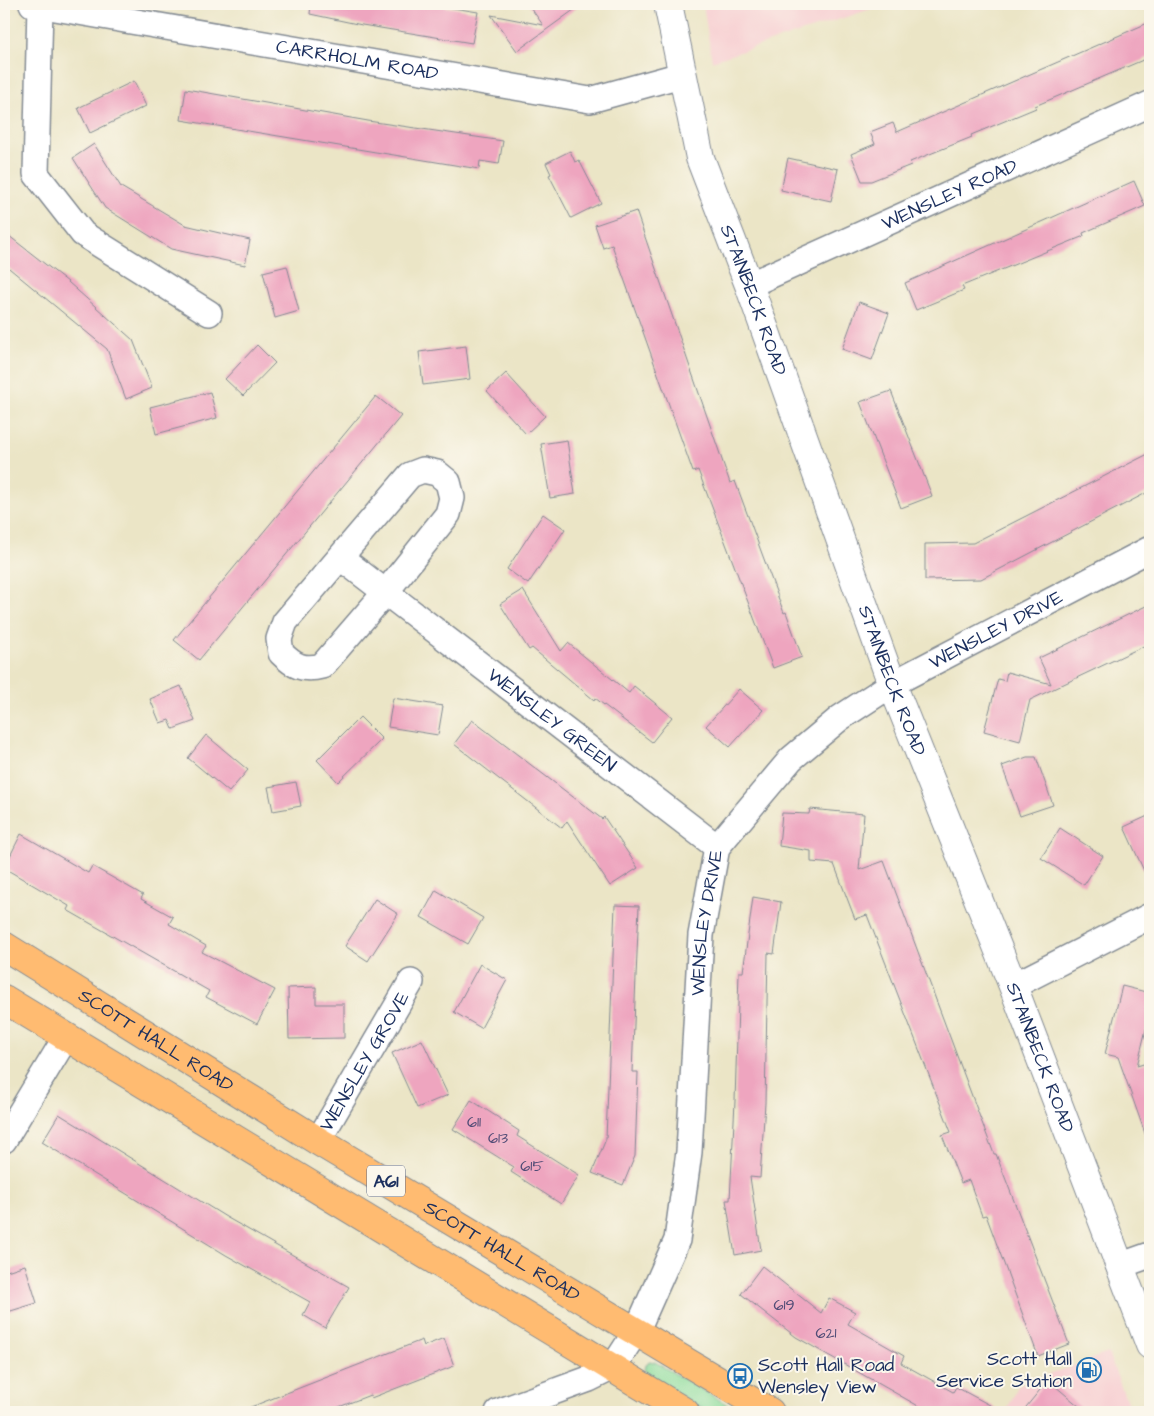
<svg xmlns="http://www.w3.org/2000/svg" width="1154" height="1416" font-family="'Architects Daughter',sans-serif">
	<rect width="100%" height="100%" fill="#fbf7ec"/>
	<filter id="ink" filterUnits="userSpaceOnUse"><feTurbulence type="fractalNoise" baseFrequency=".02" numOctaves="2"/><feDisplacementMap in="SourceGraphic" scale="10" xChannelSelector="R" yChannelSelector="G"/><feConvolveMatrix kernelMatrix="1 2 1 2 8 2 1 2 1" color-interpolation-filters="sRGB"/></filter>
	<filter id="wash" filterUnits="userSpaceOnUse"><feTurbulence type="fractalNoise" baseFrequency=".0096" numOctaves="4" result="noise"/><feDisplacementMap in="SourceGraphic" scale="20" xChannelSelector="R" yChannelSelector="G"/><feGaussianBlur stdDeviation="1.12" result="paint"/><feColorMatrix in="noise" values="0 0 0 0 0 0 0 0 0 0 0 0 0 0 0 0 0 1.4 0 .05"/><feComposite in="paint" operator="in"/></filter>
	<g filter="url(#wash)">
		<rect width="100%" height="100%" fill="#ebe5c6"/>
		<!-- built -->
		<g fill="#f7cfd2">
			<polygon points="703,4 886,4 712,61"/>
			<polygon points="1108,1353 1131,1412 1006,1412 1018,1386"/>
		</g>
		<!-- green -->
		<polygon fill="#8adb9a" stroke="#52857c" points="649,1361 655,1362 740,1412 708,1412 647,1375 644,1368"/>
		<g id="blocks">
			<!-- building -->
			<g fill="#eea5bf">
				<polygon points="311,4 429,4 478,12 472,43 362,25 310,14"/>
				<polygon points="528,4 582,4 517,51 491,15 543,25"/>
				<polygon points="1150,22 1150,57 1035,106 1036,108 971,135 972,137 910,162 911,165 871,181 862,181 851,154 875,144 870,132 893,123 897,132"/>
				<polygon points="134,81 146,106 90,133 78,108"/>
				<polygon points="186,89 368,121 503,141 499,164 480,161 479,169 181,120"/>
				<polygon points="94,144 121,187 185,225 250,240 245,265 171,249 105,208 73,158"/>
				<polygon points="570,151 575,162 579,160 601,203 571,218 549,175 551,174 546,163"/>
				<polygon points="788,158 838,169 831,201 781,190"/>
				<polygon points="1134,181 1145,206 1083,233 1084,236 962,286 964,290 916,310 905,283"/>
				<polygon points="636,211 730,483 735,481 784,613 786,612 802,657 773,668 698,470 693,472 612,245 603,248 595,225"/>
				<polygon points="4,232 68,282 133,340 152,388 126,399 107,349 4,264"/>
				<polygon points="287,266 299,311 275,318 263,272"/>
				<polygon points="859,302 889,313 872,360 842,349"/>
				<polygon points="257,345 275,363 243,396 225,379"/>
				<polygon points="466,346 470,379 423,385 419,352"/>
				<polygon points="506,373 545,416 526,434 487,391"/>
				<polygon points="891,391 932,496 901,508 860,402"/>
				<polygon points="210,392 217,418 156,434 150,407"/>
				<polygon points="376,396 401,416 199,660 174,640"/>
				<polygon points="567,440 575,494 550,498 541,444"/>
				<polygon points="1150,453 1150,491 981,579 925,580 925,544 973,543"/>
				<polygon points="543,514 565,529 528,584 507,569"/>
				<polygon points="523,590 561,651 568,643 629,693 634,686 672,717 652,742 595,698 594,700 532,648 529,650 500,604"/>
				<polygon points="1150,604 1150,643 1030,700 1020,741 984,731 998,679 1005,681 1007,672 1051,684 1039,658"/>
				<polygon points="181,686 195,721 173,729 169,720 160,723 150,699"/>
				<polygon points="739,689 763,710 730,747 706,726"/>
				<polygon points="393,698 443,706 438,735 388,727"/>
				<polygon points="360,717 382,739 338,782 317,760"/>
				<polygon points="472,720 602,819 604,817 638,868 610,886 567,821 562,828 454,744"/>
				<polygon points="206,735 248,770 229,792 188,758"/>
				<polygon points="1027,757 1036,757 1053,805 1020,816 1002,766"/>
				<polygon points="296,782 301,806 273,811 268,787"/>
				<polygon points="810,809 864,814 859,870 884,861 978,1112 994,1154 996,1154 1069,1344 1038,1356 986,1215 982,1216 969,1180 961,1183 942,1135 951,1132 867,915 855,919 834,864 811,862 811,851 779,846 782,813 809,814"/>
				<polygon points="1150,815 1150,884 1124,827"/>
				<polygon points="1060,828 1103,856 1084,885 1041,858"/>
				<polygon points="21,834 88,873 92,866 143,895 141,899 173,917 169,924 206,946 202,952 275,990 257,1024 206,997 209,991 67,910 69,906 4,868"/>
				<polygon points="436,890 483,918 468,944 421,917"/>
				<polygon points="753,897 781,902 774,954 768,953 765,1103 760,1178 750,1177 761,1250 735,1255 726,1200 730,1200 735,1101 739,972 743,972"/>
				<polygon points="375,899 398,914 368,961 345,946"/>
				<polygon points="615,905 639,906 632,1072 638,1072 635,1156 623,1185 592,1173 606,1139"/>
				<polygon points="480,964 507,980 481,1028 454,1012"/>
				<polygon points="1122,986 1150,993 1150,1013 1137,1066 1150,1062 1150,1139 1147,1139 1118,1057 1105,1054"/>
				<polygon points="316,987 316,1004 344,1004 344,1038 289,1039 288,988"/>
				<polygon points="422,1040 448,1095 417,1108 392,1053"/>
				<polygon points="471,1100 519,1131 517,1136 579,1175 561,1204 511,1172 514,1167 453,1129"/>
				<polygon points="59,1114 226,1217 349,1287 325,1328 303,1315 310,1302 226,1255 42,1142"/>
				<polygon points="25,1265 37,1303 4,1313 4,1272"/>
				<polygon points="762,1266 821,1313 829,1298 855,1312 848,1324 904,1356 901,1363 953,1392 956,1387 1003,1412 929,1412 796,1337 741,1294"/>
				<polygon points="444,1338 454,1366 371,1398 370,1395 326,1412 238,1412 422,1340 424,1346"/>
				<polygon points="1048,1380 1086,1412 1022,1412"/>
			</g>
		</g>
	</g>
	<g filter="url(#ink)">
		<use href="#blocks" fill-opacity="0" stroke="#838a92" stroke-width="1"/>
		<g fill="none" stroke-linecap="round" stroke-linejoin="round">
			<defs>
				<g id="minor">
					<path id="s1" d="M32,4L590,100L681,75"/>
					<polyline points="40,5 36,174 83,234 209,313"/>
					<path id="s2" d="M749,285L1150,104"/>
					<path d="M423,470L437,473L448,482L452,498L448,514L385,593L322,666C303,671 294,666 281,653L279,639L285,622L410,475Z"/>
					<path id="s3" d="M341,558L717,847"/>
					<polyline points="1013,986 1150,916"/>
					<polyline points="4,1140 66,1037"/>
					<path id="s4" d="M318,1141L411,982"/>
					<polyline points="1119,1266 1150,1255"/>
					<path id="s5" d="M498,1412L589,1379L613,1367L637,1330L677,1240L689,1152L701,935L717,847L791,759L840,718L892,684L1150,549"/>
				</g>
				<g id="tertiary">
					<path id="s6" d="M668,4L700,158L749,285L892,684L1013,986L1150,1345"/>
				</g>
				<g id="trunk">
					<path id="s7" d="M4,946L318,1141L770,1412"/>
					<polyline points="4,999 685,1412"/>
				</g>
			</defs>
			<!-- minor casing -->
			<use href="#minor" stroke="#838a92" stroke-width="28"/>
			<!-- tertiary casing -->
			<use href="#tertiary" stroke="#838a92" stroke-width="30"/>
			<!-- trunk casing -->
			<use href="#trunk" stroke="#838a92" stroke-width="30"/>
			<!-- minor -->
			<use href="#minor" stroke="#fff" stroke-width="25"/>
			<!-- tertiary -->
			<use href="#tertiary" stroke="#fff" stroke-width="28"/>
			<!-- trunk -->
			<use href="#trunk" stroke="#ffbb71" stroke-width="28"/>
		</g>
	</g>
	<!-- icons -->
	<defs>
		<symbol id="fuel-ring" viewBox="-11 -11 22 22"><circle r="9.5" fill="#fbf7ec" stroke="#1f6fb2" stroke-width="1.5"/><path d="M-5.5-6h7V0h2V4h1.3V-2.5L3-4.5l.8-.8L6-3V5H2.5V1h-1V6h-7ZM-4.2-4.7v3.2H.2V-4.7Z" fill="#1f6fb2"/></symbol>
		<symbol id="bus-ring" viewBox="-11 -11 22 22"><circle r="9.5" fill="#fbf7ec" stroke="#1f6fb2" stroke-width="1.5"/><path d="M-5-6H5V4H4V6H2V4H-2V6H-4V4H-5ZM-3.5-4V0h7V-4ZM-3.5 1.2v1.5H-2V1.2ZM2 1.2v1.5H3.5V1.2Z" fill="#1f6fb2"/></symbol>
	</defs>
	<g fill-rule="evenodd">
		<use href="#fuel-ring" x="1075" y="1356" width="28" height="28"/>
		<use href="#bus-ring" x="726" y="1362" width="28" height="28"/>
	</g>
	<g text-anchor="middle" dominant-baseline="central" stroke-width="4" stroke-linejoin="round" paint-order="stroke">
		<!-- number labels -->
		<g font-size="16" fill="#504c76">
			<text x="474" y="1122">611</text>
			<text x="498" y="1138">613</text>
			<text x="532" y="1166">615</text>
			<text x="784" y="1305">619</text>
			<text x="826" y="1333">621</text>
		</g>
		<!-- shield labels -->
		<rect fill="#fbf7ec" stroke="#5e6b89" stroke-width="1" x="367" y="1165.5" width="38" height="31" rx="4"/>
		<g font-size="18" font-weight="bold" fill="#1b2f5e">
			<text x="386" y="1181">A61</text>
		</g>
		<!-- street labels -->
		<g font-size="19" fill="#1b2f5e" stroke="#fbf7ec">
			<text stroke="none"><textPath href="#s1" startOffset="330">CARRHOLM ROAD</textPath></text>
			<text stroke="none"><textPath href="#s2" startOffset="220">WENSLEY ROAD</textPath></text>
			<text stroke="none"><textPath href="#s6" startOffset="309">STAINBECK ROAD</textPath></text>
			<text stroke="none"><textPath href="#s5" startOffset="1020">WENSLEY DRIVE</textPath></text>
			<text stroke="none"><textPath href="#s6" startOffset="714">STAINBECK ROAD</textPath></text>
			<text stroke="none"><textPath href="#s3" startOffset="266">WENSLEY GREEN</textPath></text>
			<text stroke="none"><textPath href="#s5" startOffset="585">WENSLEY DRIVE</textPath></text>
			<text stroke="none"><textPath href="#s7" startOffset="179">SCOTT HALL ROAD</textPath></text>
			<text stroke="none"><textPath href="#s6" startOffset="1119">STAINBECK ROAD</textPath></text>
			<text stroke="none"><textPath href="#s4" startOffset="92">WENSLEY GROVE</textPath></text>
			<text stroke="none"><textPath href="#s7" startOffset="584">SCOTT HALL ROAD</textPath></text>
		</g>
		<!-- poi labels -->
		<g font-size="19" fill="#1b2f5e" stroke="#fbf7ec" text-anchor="end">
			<text x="1072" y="1359">Scott Hall<tspan x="1072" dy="22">Service Station</tspan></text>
			<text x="758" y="1365" text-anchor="start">Scott Hall Road<tspan x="758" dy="22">Wensley View</tspan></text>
		</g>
	</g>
	<!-- margin -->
	<rect width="1154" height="1416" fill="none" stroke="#fbf7ec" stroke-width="20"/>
</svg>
